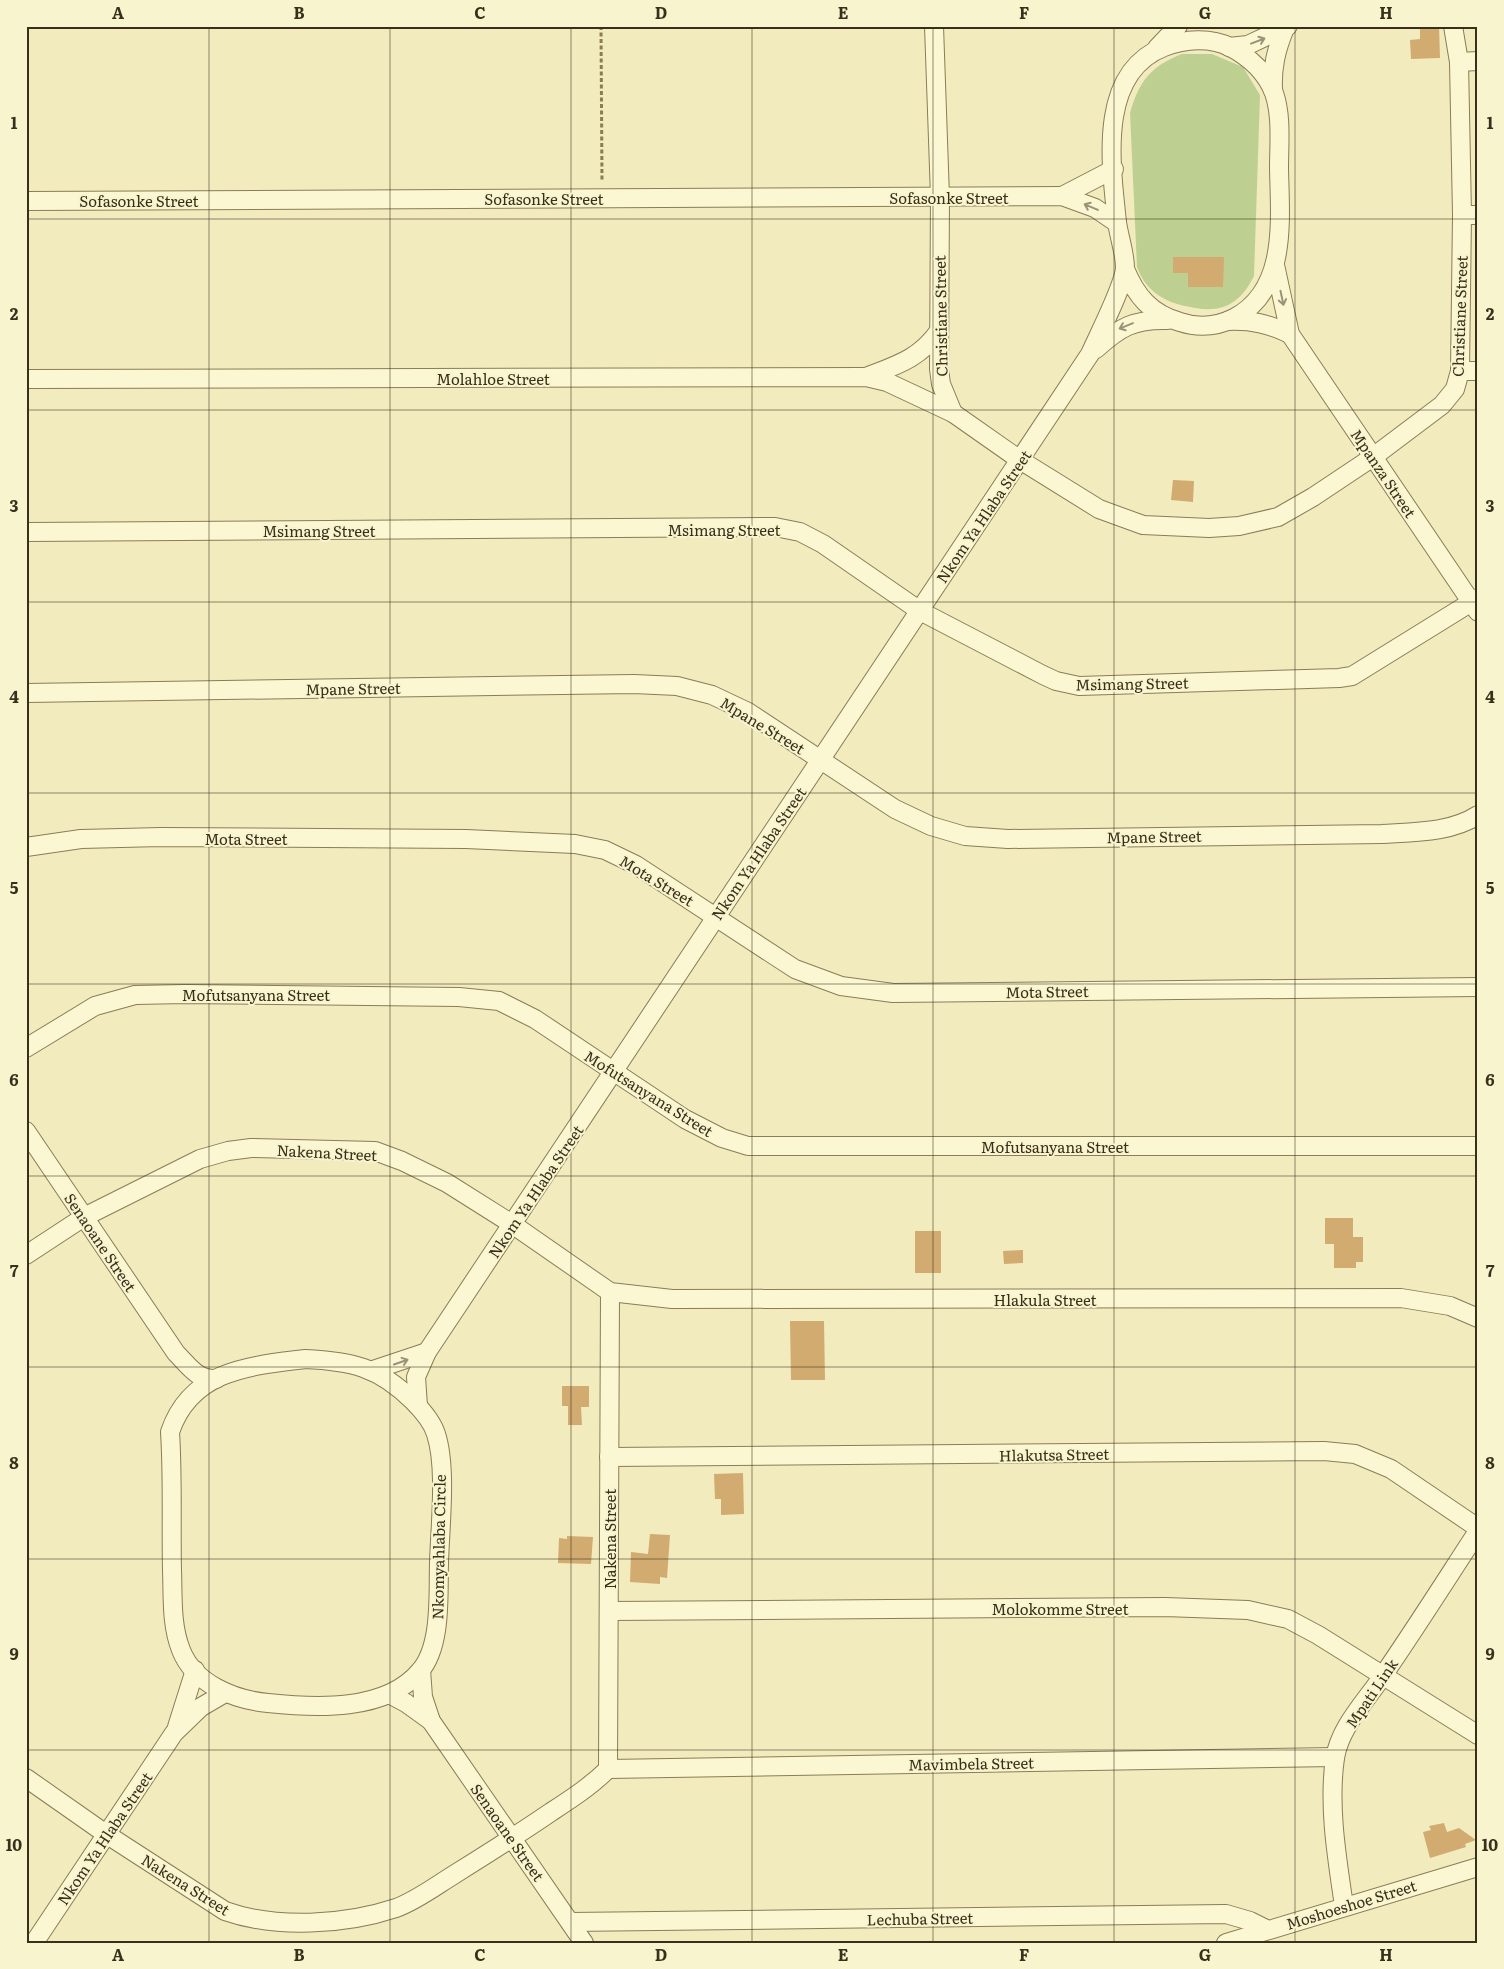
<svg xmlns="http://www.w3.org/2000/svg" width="1504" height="1969" font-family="Literata,serif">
	<rect width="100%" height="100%" fill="#f1ebbe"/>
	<!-- green -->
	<path fill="#bdd091" d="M1182,54H1212L1243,67L1260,95L1254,276C1238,308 1218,314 1185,306C1162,301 1145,289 1137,267L1130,113C1139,81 1151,66 1182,54Z"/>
	<!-- building -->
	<g fill="#d2ab71">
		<polygon points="1420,26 1439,26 1440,58 1411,59 1410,40 1420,39"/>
		<polygon points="1173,257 1224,257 1223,287 1188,287 1188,273 1173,273"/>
		<polygon points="1173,480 1194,481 1193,502 1171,500"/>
		<polygon points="1325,1218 1353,1218 1353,1237 1363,1237 1363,1262 1356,1262 1356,1268 1334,1268 1334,1244 1325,1244"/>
		<rect x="915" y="1231" width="26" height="42"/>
		<polygon points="1023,1250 1023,1263 1004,1264 1003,1251"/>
		<polygon points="790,1321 824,1321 825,1380 791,1380"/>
		<polygon points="562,1386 589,1386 589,1407 581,1407 582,1425 568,1425 568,1406 562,1406"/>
		<polygon points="743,1473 744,1514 721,1515 721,1499 715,1499 714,1474"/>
		<polygon points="650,1534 670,1535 667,1578 660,1577 660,1584 630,1582 631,1552 648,1554"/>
		<polygon points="567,1536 593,1537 591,1564 558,1563 559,1538 567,1539"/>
		<polygon points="1444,1823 1447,1832 1459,1828 1476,1840 1465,1844 1466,1847 1430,1858 1423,1832 1431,1830 1429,1826"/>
	</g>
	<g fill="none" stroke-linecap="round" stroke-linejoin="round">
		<defs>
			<g id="minor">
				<polyline points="934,26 940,197 939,369 941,384 953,413 1020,460 1099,509 1143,525 1209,528 1239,526 1278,517 1313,497 1373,457 1442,405 1455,389 1460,371 1462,215 1459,62 1453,26"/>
				<polyline points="1229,47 1248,45 1288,26"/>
				<polyline points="1157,48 1178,26"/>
				<polyline points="1459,62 1478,61"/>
				<path d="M1273,90C1272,67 1276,50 1285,28"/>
				<polyline points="1062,196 1114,169"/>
				<polyline points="26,201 1062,196 1095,208 1117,223"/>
				<polyline points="1462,215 1478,215"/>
				<polyline points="1275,265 1290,334 1478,612"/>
				<path d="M1228,321C1252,320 1269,324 1290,334"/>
				<path d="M1096,349C1120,327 1134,319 1168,320"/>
				<polyline points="1460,371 1478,371"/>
				<path d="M866,377C897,365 919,359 939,331"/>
				<polyline points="26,379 866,377 887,382 953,413"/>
				<polyline points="26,532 775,527 800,532 823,544 920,611 1043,675 1056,681 1079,686 1339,678 1352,676 1478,598"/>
				<path d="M26,693L634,684L677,686L712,695L748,712L895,809L931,826L965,836L1008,839L1382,834C1414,832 1450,833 1478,815"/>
				<polyline points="26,847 81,839 161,837 466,839 575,844 605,850 636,865 795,969 841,986 893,993 1478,987"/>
				<polyline points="26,1048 95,1006 135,995 185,994 459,997 499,1001 535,1019 685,1119 722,1138 748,1146 1478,1146"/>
				<path d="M26,1131L176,1353C189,1366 197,1380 216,1379"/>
				<polyline points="26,1255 84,1217 200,1159 228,1151 251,1148 375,1151 402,1161 447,1183 512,1224 610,1292 672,1299 1401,1298 1450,1306 1478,1318"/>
				<path d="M305,1359C351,1361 379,1367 413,1401C422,1410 432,1421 436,1434C447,1468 440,1526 439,1563C438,1594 442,1646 420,1671C386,1712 315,1708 268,1703C235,1700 194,1684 181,1650C171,1625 173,1597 172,1570C171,1524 173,1478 170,1432C191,1370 249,1366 305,1359Z"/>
				<polyline points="373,1370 427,1352"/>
				<path d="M418,1406L416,1377L427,1352L1090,354C1098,336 1124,285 1125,268C1125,253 1119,237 1117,222C1111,165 1097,73 1164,47C1185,39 1210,37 1230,47C1249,57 1266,72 1274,93C1282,116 1279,144 1279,168C1280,220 1288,290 1234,318C1216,327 1198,328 1180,322C1151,314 1136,296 1125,269"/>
				<polyline points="609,1457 1324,1451 1355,1454 1391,1469 1478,1528"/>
				<polyline points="609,1611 1165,1607 1248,1610 1288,1619 1318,1635 1478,1735"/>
				<polyline points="421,1670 423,1697 431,1721 584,1943"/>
				<polyline points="389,1694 406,1703 431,1721"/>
				<polyline points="177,1727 195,1670"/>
				<polyline points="608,1769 1335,1757"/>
				<path d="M26,1778L106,1834L225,1911C276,1929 345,1925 396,1908C416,1901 437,1885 455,1874C487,1854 519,1834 551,1812C571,1799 591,1786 608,1769L610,1292"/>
				<path d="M1344,1906C1337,1858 1328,1806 1335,1758C1340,1727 1365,1702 1382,1677C1415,1629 1446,1580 1478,1531"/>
				<polyline points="570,1922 1226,1914 1250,1921 1266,1929"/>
				<polyline points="34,1943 174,1733 201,1707 225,1693"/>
				<polyline points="1226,1943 1478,1867"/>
			</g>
		</defs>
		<!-- minor casing -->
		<use href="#minor" stroke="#8b7c55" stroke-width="20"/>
		<!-- path -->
		<polyline stroke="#8b7c55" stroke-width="3" stroke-dasharray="4 2.5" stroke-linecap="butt" points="601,26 602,182"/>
		<!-- minor -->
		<use href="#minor" stroke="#fbf7d2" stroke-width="18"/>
	</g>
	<!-- one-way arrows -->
	<defs><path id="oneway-shaft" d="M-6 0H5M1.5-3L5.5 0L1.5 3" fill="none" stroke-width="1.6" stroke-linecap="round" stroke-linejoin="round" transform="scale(1.25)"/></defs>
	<g stroke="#9a9376">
		<use href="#oneway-shaft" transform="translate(1258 41) rotate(-21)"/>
		<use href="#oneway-shaft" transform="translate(1091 207) rotate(-157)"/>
		<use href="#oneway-shaft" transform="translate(1282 298) rotate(78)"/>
		<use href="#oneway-shaft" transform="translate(1126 326) rotate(158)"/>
		<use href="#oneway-shaft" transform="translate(401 1362) rotate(-19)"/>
	</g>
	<!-- grid -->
	<path fill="none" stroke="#392f1b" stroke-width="1" stroke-opacity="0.55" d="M209,26V1943M390,26V1943M571,26V1943M752,26V1943M933,26V1943M1114,26V1943M1295,26V1943M26,219H1478M26,410H1478M26,602H1478M26,793H1478M26,984H1478M26,1176H1478M26,1367H1478M26,1559H1478M26,1750H1478"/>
	<g text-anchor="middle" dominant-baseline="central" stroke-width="4" stroke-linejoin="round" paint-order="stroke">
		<!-- street labels -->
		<g font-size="15" fill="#392f1b" stroke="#f8f4ce">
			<text x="949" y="197">Sofasonke Street</text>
			<text x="544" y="198">Sofasonke Street</text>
			<text x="139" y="200">Sofasonke Street</text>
			<text transform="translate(940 316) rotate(-91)">Christiane Street</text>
			<text transform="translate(1459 316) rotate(-88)">Christiane Street</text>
			<text x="493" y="378">Molahloe Street</text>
			<text transform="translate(1384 473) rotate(56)">Mpanza Street</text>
			<text transform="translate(983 516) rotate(-56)">Nkom Ya Hlaba Street</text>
			<text x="724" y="529">Msimang Street</text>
			<text x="319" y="530">Msimang Street</text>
			<text transform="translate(1132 683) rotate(-1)">Msimang Street</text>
			<text transform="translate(353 688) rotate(-1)">Mpane Street</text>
			<text transform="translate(763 725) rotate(31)">Mpane Street</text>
			<text transform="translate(1154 836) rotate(-1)">Mpane Street</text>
			<text x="246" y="838">Mota Street</text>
			<text transform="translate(758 853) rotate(-56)">Nkom Ya Hlaba Street</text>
			<text transform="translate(657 880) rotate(31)">Mota Street</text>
			<text transform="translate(1047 991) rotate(-1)">Mota Street</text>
			<text x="256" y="994">Mofutsanyana Street</text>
			<text transform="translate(649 1093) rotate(32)">Mofutsanyana Street</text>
			<text x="1055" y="1146">Mofutsanyana Street</text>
			<text transform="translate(327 1152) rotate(3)">Nakena Street</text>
			<text transform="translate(535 1191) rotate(-56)">Nkom Ya Hlaba Street</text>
			<text transform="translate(101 1242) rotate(56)">Senaoane Street</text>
			<text x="1045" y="1299">Hlakula Street</text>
			<text transform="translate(1054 1454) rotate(-1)">Hlakutsa Street</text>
			<text transform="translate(609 1539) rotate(-90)">Nakena Street</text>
			<text transform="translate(438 1547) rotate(-89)">Nkomyahlaba Circle</text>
			<text x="1060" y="1608">Molokomme Street</text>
			<text transform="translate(1371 1693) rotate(-56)">Mpati Link</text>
			<text transform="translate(971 1763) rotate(-1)">Mavimbela Street</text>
			<text transform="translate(508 1832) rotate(55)">Senaoane Street</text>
			<text transform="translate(104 1838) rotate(-56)">Nkom Ya Hlaba Street</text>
			<text transform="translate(186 1884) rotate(32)">Nakena Street</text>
			<text transform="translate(1351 1904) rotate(-17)">Moshoeshoe Street</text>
			<text transform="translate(920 1918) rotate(-1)">Lechuba Street</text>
		</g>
	</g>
	<!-- border -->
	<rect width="1504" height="1969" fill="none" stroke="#f8f4ce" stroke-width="55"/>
	<rect x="28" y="28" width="1448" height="1914" fill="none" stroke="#392f1b" stroke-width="2"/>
	<g font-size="16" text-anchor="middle" font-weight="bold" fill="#392f1b">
		<text x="118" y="19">A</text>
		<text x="299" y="19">B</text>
		<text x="480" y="19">C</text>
		<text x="661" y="19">D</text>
		<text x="843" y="19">E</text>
		<text x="1024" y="19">F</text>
		<text x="1205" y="19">G</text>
		<text x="1386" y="19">H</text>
		<text x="14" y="129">1</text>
		<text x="1490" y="129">1</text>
		<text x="14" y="320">2</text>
		<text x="1490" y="320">2</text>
		<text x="14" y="512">3</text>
		<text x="1490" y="512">3</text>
		<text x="14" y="703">4</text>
		<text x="1490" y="703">4</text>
		<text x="14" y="894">5</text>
		<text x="1490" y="894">5</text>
		<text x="14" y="1086">6</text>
		<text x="1490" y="1086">6</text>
		<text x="14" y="1277">7</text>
		<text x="1490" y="1277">7</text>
		<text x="14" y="1469">8</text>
		<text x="1490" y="1469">8</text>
		<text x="14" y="1660">9</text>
		<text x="1490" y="1660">9</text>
		<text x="14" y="1851">10</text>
		<text x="1490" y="1851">10</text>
		<text x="118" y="1961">A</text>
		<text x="299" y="1961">B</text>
		<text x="480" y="1961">C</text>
		<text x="661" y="1961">D</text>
		<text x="843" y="1961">E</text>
		<text x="1024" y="1961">F</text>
		<text x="1205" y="1961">G</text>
		<text x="1386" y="1961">H</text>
	</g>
</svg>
